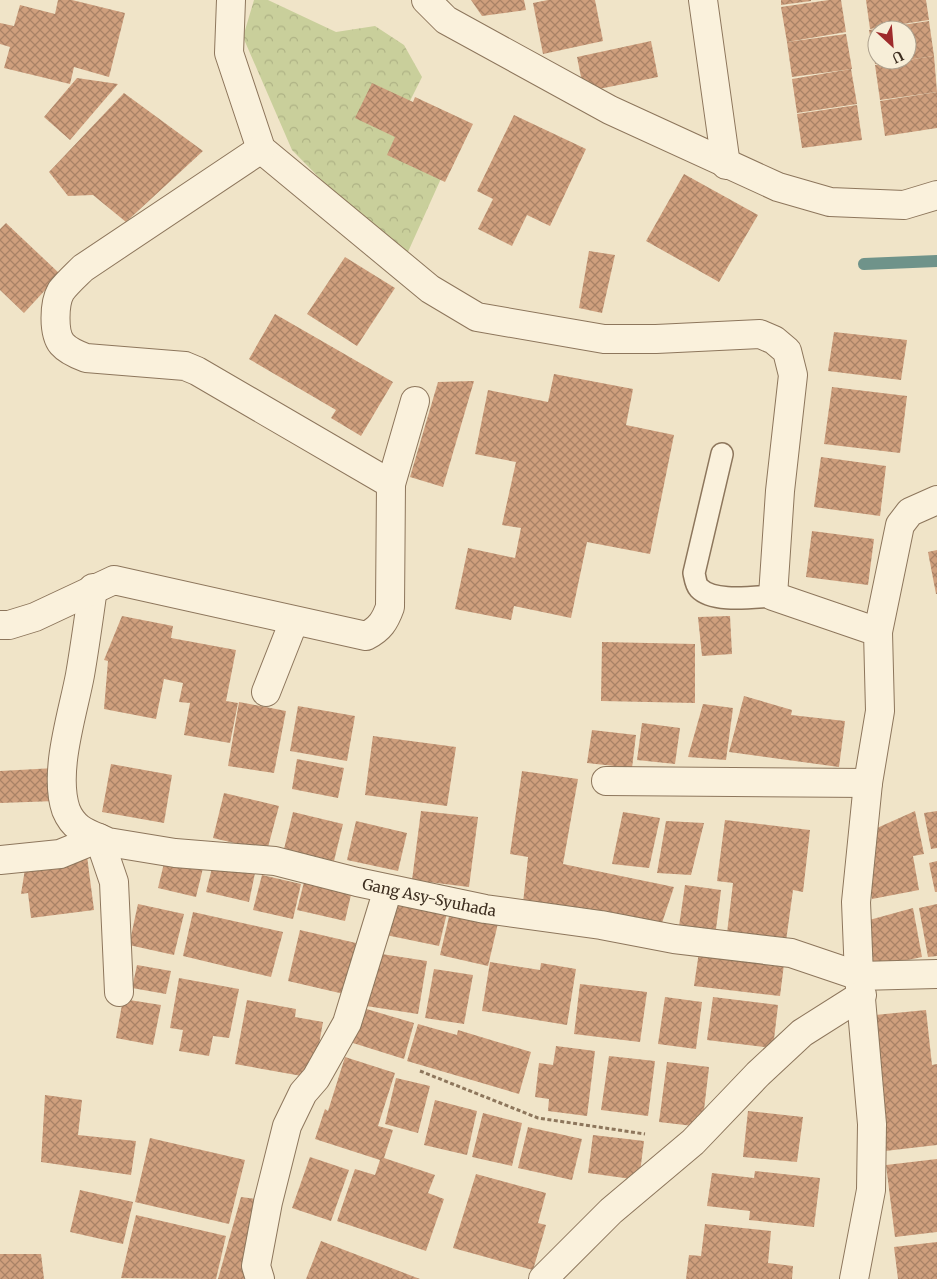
<svg xmlns="http://www.w3.org/2000/svg" width="937" height="1279" font-family="Merriweather,serif">
	<defs>
		<pattern id="forest-crowns" width="20" height="18" patternUnits="userSpaceOnUse" patternTransform="scale(1.25)"><rect width="20" height="18" fill="#c9cf9b"/><path d="M2 6a3 3 0 1 1 6 0M12 15a3 3 0 1 1 6 0" fill="none" stroke="#aeb285"/></pattern>
		<pattern id="building-cross-hatch" width="8" height="8" patternUnits="userSpaceOnUse" patternTransform="scale(1.25)"><rect width="8" height="8" fill="#cf9f7d"/><path d="M0 0l8 8M0 8l8-8" fill="none" stroke="#a98266"/></pattern>
	</defs>
	<rect width="100%" height="100%" fill="#f0e4c8"/>
	<!-- forest -->
	<polygon fill="url(#forest-crowns)" points="254,0 268,0 336,32 375,26 404,45 422,77 401,119 448,163 403,263 292,150 243,37"/>
	<g fill="none" stroke-linecap="round" stroke-linejoin="round">
		<!-- stream -->
		<polyline stroke="#6f938a" stroke-width="12" points="864,264 937,261"/>
	</g>
	<!-- building -->
	<g fill="url(#building-cross-hatch)">
		<polygon points="58,0 72,0 125,13 109,77 74,67 70,84 4,68 10,47 0,44 0,23 14,26 20,5 55,14"/>
		<polygon points="471,0 524,0 526,10 482,16"/>
		<polygon points="548,0 595,0 603,41 543,54 533,3"/>
		<polygon points="781,0 811,0 811,1 781,5"/>
		<polygon points="829,0 841,0 846,32 787,42 781,7"/>
		<polygon points="866,0 926,0 929,20 870,29"/>
		<polygon points="929,21 934,56 907,60 907,30 877,30 877,60 896,61 875,64 869,30"/>
		<polygon points="846,34 852,69 792,77 787,42"/>
		<polygon points="651,41 658,77 584,92 577,57"/>
		<polygon points="934,56 937,92 880,100 875,65"/>
		<polygon points="851,69 857,104 797,113 792,79"/>
		<polygon points="77,78 118,84 70,140 44,117"/>
		<polygon points="372,83 413,102 415,97 473,124 445,182 387,155 395,137 355,118"/>
		<polygon points="937,92 937,128 885,136 880,101"/>
		<polygon points="124,93 203,151 126,222 93,195 68,196 49,172"/>
		<polygon points="857,105 862,140 802,148 797,114"/>
		<polygon points="514,115 586,149 550,226 527,215 512,246 478,229 493,199 477,191"/>
		<polygon points="684,174 758,215 719,282 646,241"/>
		<polygon points="6,223 60,274 24,313 0,290 0,229"/>
		<polygon points="589,251 615,255 602,313 579,308"/>
		<polygon points="345,257 395,288 357,346 307,314"/>
		<polygon points="275,314 393,382 361,436 331,418 336,410 249,359"/>
		<polygon points="834,332 907,340 901,380 828,371"/>
		<polygon points="554,374 633,389 626,425 674,435 650,554 587,542 571,618 514,606 511,620 455,609 468,548 515,558 521,528 502,525 516,462 475,454 488,390 548,402"/>
		<polygon points="474,381 443,487 410,477 438,382"/>
		<polygon points="832,387 907,396 900,453 824,444"/>
		<polygon points="821,457 886,466 880,516 814,507"/>
		<polygon points="812,531 874,539 868,585 806,577"/>
		<polygon points="937,550 937,594 936,594 928,552"/>
		<polygon points="122,616 173,626 171,638 236,650 226,701 238,703 230,743 184,735 190,703 179,702 183,683 164,679 156,719 104,709 108,661 104,660"/>
		<polygon points="730,616 732,654 702,656 698,617"/>
		<polygon points="602,642 695,644 695,703 601,701"/>
		<polygon points="744,696 792,710 791,715 845,721 839,767 729,752"/>
		<polygon points="239,702 286,711 274,773 228,766"/>
		<polygon points="703,704 733,708 726,760 688,757"/>
		<polygon points="298,706 355,716 347,761 290,751"/>
		<polygon points="642,723 680,728 675,764 637,760"/>
		<polygon points="592,730 636,735 632,768 587,763"/>
		<polygon points="373,736 456,747 447,806 365,795"/>
		<polygon points="297,759 344,768 338,798 292,789"/>
		<polygon points="111,764 172,775 164,823 102,812"/>
		<polygon points="55,768 56,801 0,803 0,771"/>
		<polygon points="522,771 578,779 563,864 674,887 661,926 523,903 528,857 510,854"/>
		<polygon points="224,793 279,806 267,851 213,838"/>
		<polygon points="421,811 478,817 469,887 412,880"/>
		<polygon points="915,811 924,854 913,856 919,890 872,899 866,866 868,832"/>
		<polygon points="937,811 937,848 931,849 924,813"/>
		<polygon points="293,812 343,824 334,861 284,849"/>
		<polygon points="623,812 660,818 649,868 612,864"/>
		<polygon points="725,820 810,830 803,892 793,890 786,941 727,933 733,883 717,881"/>
		<polygon points="356,821 407,833 398,871 347,860"/>
		<polygon points="666,821 704,823 691,875 657,873"/>
		<polygon points="87,856 94,910 31,918 28,893 21,894 25,869"/>
		<polygon points="165,859 203,868 196,897 158,888"/>
		<polygon points="937,861 937,892 935,892 929,863"/>
		<polygon points="213,864 255,873 249,902 206,892"/>
		<polygon points="306,874 353,886 345,921 297,910"/>
		<polygon points="262,875 301,884 293,919 253,910"/>
		<polygon points="685,885 721,890 715,937 678,933"/>
		<polygon points="391,895 448,909 439,946 381,934"/>
		<polygon points="138,904 184,914 174,955 129,945"/>
		<polygon points="937,904 937,956 928,957 919,908"/>
		<polygon points="451,908 499,919 488,966 440,955"/>
		<polygon points="913,908 922,957 865,969 862,922"/>
		<polygon points="193,912 283,932 271,977 183,956"/>
		<polygon points="300,930 356,943 344,994 288,981"/>
		<polygon points="700,945 785,956 780,996 694,986"/>
		<polygon points="375,953 427,961 418,1014 366,1006"/>
		<polygon points="490,962 540,970 541,963 576,969 567,1025 482,1011"/>
		<polygon points="137,965 171,971 166,994 132,988"/>
		<polygon points="434,969 473,975 464,1024 425,1018"/>
		<polygon points="179,978 239,989 229,1038 213,1036 209,1056 179,1051 183,1030 170,1028"/>
		<polygon points="580,984 647,992 640,1042 574,1034"/>
		<polygon points="665,997 702,1002 696,1049 658,1044"/>
		<polygon points="713,997 778,1005 773,1048 707,1040"/>
		<polygon points="123,999 161,1005 153,1045 116,1038"/>
		<polygon points="247,1000 296,1009 295,1017 323,1022 313,1078 235,1064"/>
		<polygon points="363,1008 414,1023 404,1059 353,1043"/>
		<polygon points="926,1010 932,1065 937,1064 937,1145 885,1151 883,1082 875,1015"/>
		<polygon points="418,1024 457,1035 458,1030 531,1052 519,1094 407,1061"/>
		<polygon points="556,1046 595,1051 587,1116 548,1111 549,1099 535,1097 539,1063 553,1065"/>
		<polygon points="609,1056 655,1061 648,1116 601,1110"/>
		<polygon points="345,1057 395,1073 378,1126 393,1130 384,1158 435,1175 428,1193 444,1199 426,1251 337,1221 355,1169 375,1175 380,1160 315,1139 325,1109 328,1111"/>
		<polygon points="667,1062 709,1067 702,1127 659,1122"/>
		<polygon points="396,1078 430,1086 418,1133 385,1124"/>
		<polygon points="45,1095 82,1100 78,1135 136,1141 131,1175 41,1162"/>
		<polygon points="435,1100 477,1111 467,1155 424,1145"/>
		<polygon points="748,1111 803,1117 797,1162 743,1157"/>
		<polygon points="483,1113 522,1123 512,1166 472,1157"/>
		<polygon points="528,1127 582,1139 572,1180 518,1168"/>
		<polygon points="593,1135 644,1141 639,1180 588,1173"/>
		<polygon points="150,1138 245,1160 229,1224 135,1202"/>
		<polygon points="310,1157 349,1170 331,1221 292,1208"/>
		<polygon points="937,1159 937,1232 895,1237 886,1165"/>
		<polygon points="755,1171 820,1178 814,1227 749,1220 750,1211 707,1206 712,1173 754,1178"/>
		<polygon points="476,1174 546,1193 538,1223 546,1225 533,1270 453,1248"/>
		<polygon points="80,1190 133,1202 123,1244 70,1232"/>
		<polygon points="241,1197 264,1200 244,1279 218,1279"/>
		<polygon points="136,1215 226,1236 216,1279 121,1278"/>
		<polygon points="705,1224 771,1231 768,1263 793,1266 792,1279 686,1279 689,1255 701,1256"/>
		<polygon points="321,1241 420,1279 306,1279"/>
		<polygon points="937,1242 937,1279 898,1279 894,1247"/>
		<polygon points="0,1254 41,1254 44,1279 0,1279"/>
	</g>
	<g fill="none" stroke-linecap="round" stroke-linejoin="round">
		<defs>
			<path id="lane" d="M722,454L694,573C695,578 696,585 699,588C713,603 753,597 773,596"/>
			<g id="street">
				<polyline points="231,0 229,53 261,149 430,289 477,317 604,339 656,339 760,334 774,340 787,351 793,375 780,491 773,596 878,632 880,711 868,783 856,902 859,976 872,1124 871,1190 854,1279"/>
				<polyline points="426,0 446,20 610,110 778,187 830,202 904,205 937,195"/>
				<polyline points="703,0 726,165"/>
				<polyline points="391,484 415,401"/>
				<path d="M93,588C89,617 85,646 80,675C73,713 53,772 66,810C73,827 84,832 99,838L114,882L119,992"/>
				<path d="M0,625H9L35,617L114,580L366,636C380,629 385,621 390,607L391,484L197,371L185,366L86,358C78,355 68,351 62,344C53,333 54,303 61,291C67,283 76,275 83,268L261,149"/>
				<polyline points="878,632 900,525 910,512 937,500"/>
				<polyline points="266,692 294,621"/>
				<polyline points="606,781 868,783"/>
				<path id="s1" d="M0,860L60,854L99,838L108,842L175,853L275,861L357,882L485,909L601,925L674,939L791,953L859,976L937,974"/>
				<polyline points="260,1279 256,1266 268,1202 287,1126 303,1093 316,1078 347,1023 388,889"/>
				<polyline points="543,1279 611,1211 693,1142 758,1074 802,1033 862,995"/>
			</g>
		</defs>
		<!-- lane casing -->
		<use href="#lane" stroke="#8d765c" stroke-width="24"/>
		<!-- street casing -->
		<use href="#street" stroke="#8d765c" stroke-width="30"/>
		<!-- path -->
		<polyline stroke="#8d765c" stroke-width="3" stroke-dasharray="4 2.5" stroke-linecap="butt" points="420,1071 538,1118 645,1134"/>
		<!-- lane -->
		<use href="#lane" stroke="#faf1dc" stroke-width="21"/>
		<!-- street -->
		<use href="#street" stroke="#faf1dc" stroke-width="28"/>
	</g>
	<g text-anchor="middle" dominant-baseline="central" stroke-width="4.5" stroke-linejoin="round" paint-order="stroke">
		<!-- street labels -->
		<g font-size="15" fill="#3d2e20" stroke="#f7eed8">
			<text stroke="none"><textPath href="#s1" startOffset="439">Gang Asy-Syuhada</textPath></text>
		</g>
	</g>
	<!-- north arrow -->
	<g transform="translate(892 45) rotate(154)"><circle r="24" fill="#f7eed8" stroke="#ada18e"/>
	<path d="M0-4L9 19L0 12L-9 19Z" fill="#9e2a2b"/>
	<text y="-8" font-size="14" font-weight="bold" text-anchor="middle" fill="#3d2e20">U</text>
	</g>
</svg>
